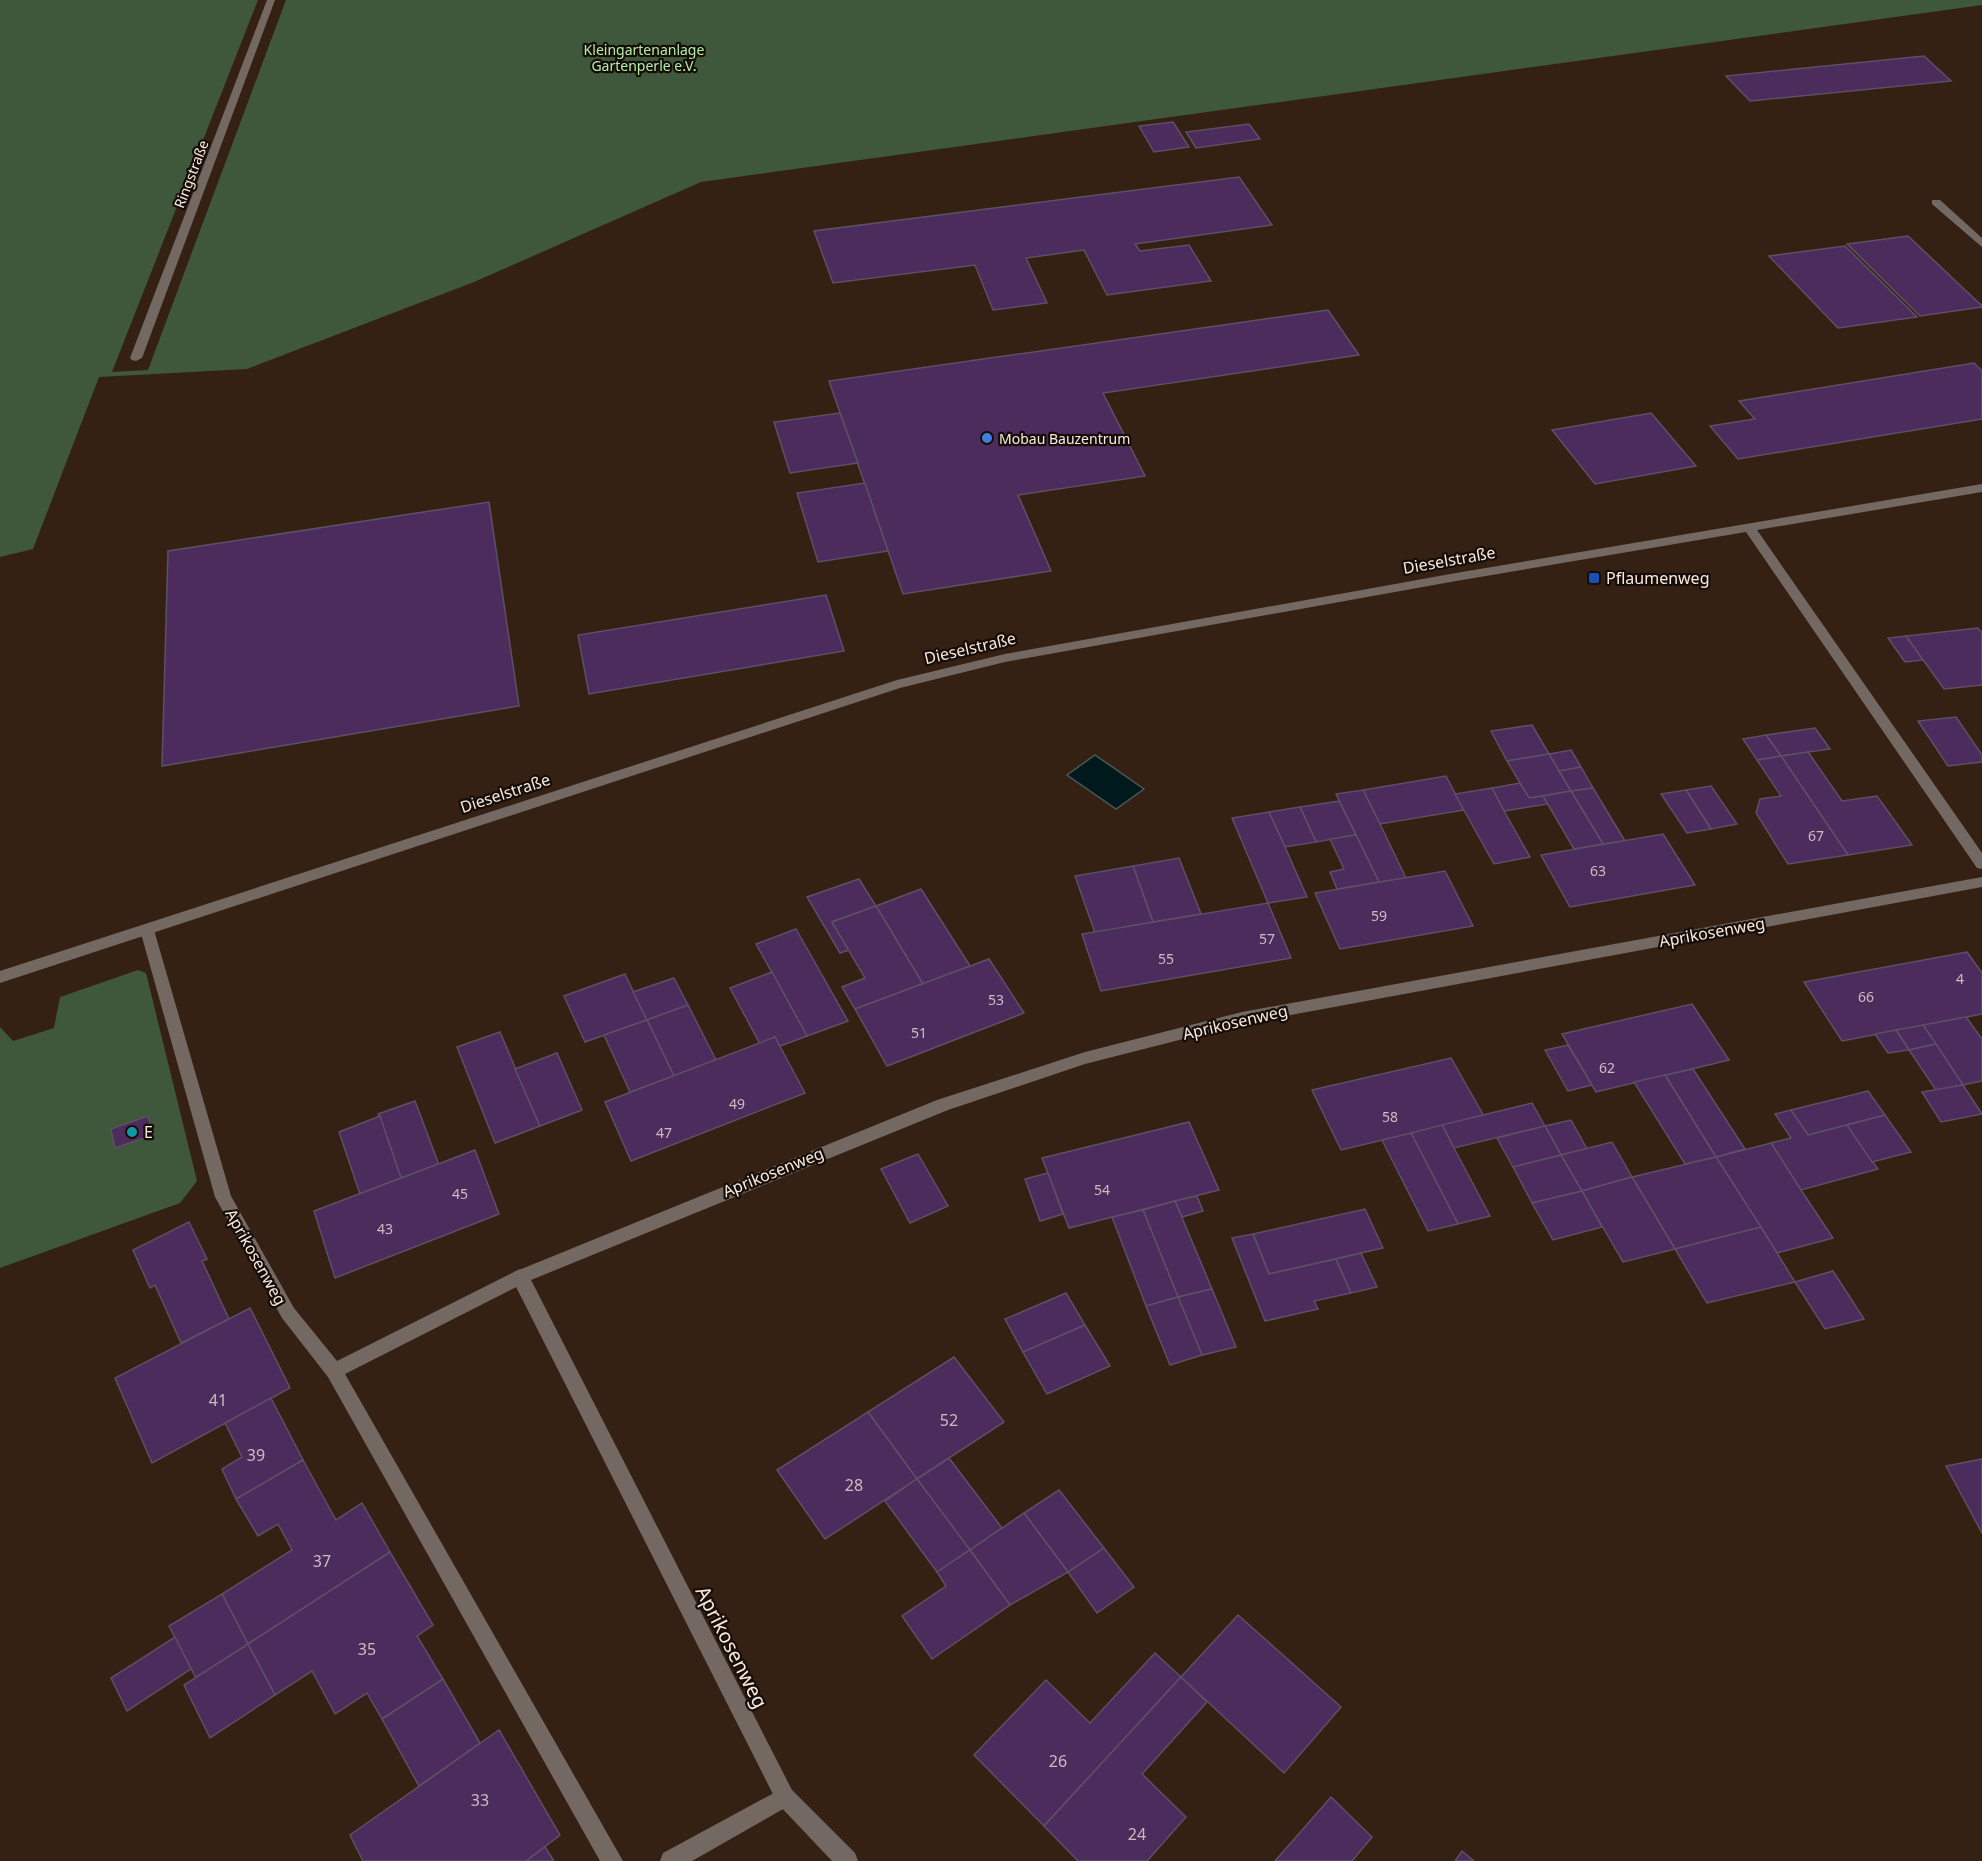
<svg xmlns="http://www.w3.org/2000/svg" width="1982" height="1861" font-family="'Noto Sans',sans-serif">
	<rect width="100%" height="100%" fill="#352114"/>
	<!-- green -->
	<g fill="#3f573b">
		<polygon points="0,0 258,0 112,372 148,370 286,0 1982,0 1982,5 701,182 474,282 247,369 99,377 33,549 0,557"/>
		<polygon points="138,970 146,973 197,1181 180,1203 0,1268 0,1027 13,1041 54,1028 60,997"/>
	</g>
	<!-- water -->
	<polygon fill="#00191d" stroke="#4b5858" stroke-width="1.5" points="1095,755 1144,789 1116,809 1067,775"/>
	<!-- building -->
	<g fill="#4b2c5c" stroke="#5d5065" stroke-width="1.5">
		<polygon points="1924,56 1951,81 1750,101 1726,76"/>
		<polygon points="1173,122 1189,147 1154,152 1139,126"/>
		<polygon points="1249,124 1260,139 1196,148 1186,132"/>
		<polygon points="1239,177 1272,225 1135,244 1140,251 1189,245 1211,281 1107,295 1084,250 1026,258 1047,303 993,310 975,265 833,283 814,231"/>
		<polygon points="1908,236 1982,306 1982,307 1920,316 1847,244"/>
		<polygon points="1845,246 1917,317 1838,328 1769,256"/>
		<polygon points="1328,310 1359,355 1103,393 1145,476 1018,495 1051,571 903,594 829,381"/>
		<polygon points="1974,363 1982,371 1982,419 1738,459 1710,426 1755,419 1739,401"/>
		<polygon points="840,413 858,463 790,473 774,422"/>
		<polygon points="1651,413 1696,466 1595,484 1552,430"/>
		<polygon points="865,483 888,551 818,562 797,493"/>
		<polygon points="489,502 519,706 162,766 168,551"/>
		<polygon points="826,595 844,651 589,694 578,635"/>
		<polygon points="1978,628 1982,633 1982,685 1944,689 1906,636"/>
		<polygon points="1906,636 1923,660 1905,662 1888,638"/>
		<polygon points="1956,717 1982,755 1982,762 1948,766 1918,721"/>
		<polygon points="1532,725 1549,754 1507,761 1491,731"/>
		<polygon points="1815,728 1830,749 1781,756 1766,735"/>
		<polygon points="1766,735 1781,756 1757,760 1743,739"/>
		<polygon points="1571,750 1581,767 1559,771 1549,754"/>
		<polygon points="1808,752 1842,801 1877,796 1912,845 1848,855 1781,756"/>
		<polygon points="1549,754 1571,791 1529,798 1507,761"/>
		<polygon points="1781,756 1848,855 1788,864 1756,813 1760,799 1781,796 1757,760"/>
		<polygon points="1581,767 1593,788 1571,791 1559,771"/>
		<polygon points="1446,776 1464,810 1380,824 1363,790"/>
		<polygon points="1520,783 1529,798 1543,796 1548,804 1504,811 1492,788"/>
		<polygon points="1711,786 1737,824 1711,829 1686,790"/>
		<polygon points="1492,788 1504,811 1530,857 1494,864 1455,794"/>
		<polygon points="1593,788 1625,841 1603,844 1571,791"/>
		<polygon points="1363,790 1380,824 1406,878 1379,882 1336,794"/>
		<polygon points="1686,790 1711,829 1687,833 1661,794"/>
		<polygon points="1571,791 1603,844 1574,849 1543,796"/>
		<polygon points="1339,801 1356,835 1316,842 1300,807"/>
		<polygon points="1300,807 1316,842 1285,847 1269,812"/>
		<polygon points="1269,812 1285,847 1307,897 1268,903 1232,818"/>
		<polygon points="1663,834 1695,885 1570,907 1541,855"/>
		<polygon points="1356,835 1379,882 1337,889 1330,872 1344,869 1330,839"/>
		<polygon points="1179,858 1201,914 1153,922 1133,866"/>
		<polygon points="1133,866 1153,922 1095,933 1075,876"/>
		<polygon points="1445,871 1473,926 1340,949 1315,893"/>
		<polygon points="859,879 876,906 832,922 849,950 840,953 807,897"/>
		<polygon points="921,889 970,966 923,984 876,906"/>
		<polygon points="1268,903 1291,958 1101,991 1082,934"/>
		<polygon points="876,906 923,984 855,1009 842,987 865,978 832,922"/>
		<polygon points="796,929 848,1021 807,1036 756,944"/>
		<polygon points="1967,952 1982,973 1982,1014 1842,1041 1804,982"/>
		<polygon points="989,959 1024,1013 887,1066 855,1009"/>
		<polygon points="772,972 807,1036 780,1046 775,1037 760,1044 730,988"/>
		<polygon points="625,974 647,1020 585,1042 564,996"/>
		<polygon points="674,978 688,1005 647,1020 633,992"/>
		<polygon points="1692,1004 1729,1060 1596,1092 1562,1034"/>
		<polygon points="688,1005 716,1060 674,1076 647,1020"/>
		<polygon points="1966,1017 1982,1039 1982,1081 1963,1085 1923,1025"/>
		<polygon points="647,1020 674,1076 630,1092 604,1035"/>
		<polygon points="1923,1025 1936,1044 1909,1050 1896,1030"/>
		<polygon points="1896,1030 1909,1050 1888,1053 1875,1034"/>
		<polygon points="500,1032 540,1126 495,1143 457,1047"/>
		<polygon points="775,1037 805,1093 631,1161 605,1102"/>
		<polygon points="1936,1044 1963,1085 1936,1090 1909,1050"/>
		<polygon points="1568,1045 1592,1085 1568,1091 1545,1050"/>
		<polygon points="557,1053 582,1110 540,1126 515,1069"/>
		<polygon points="1451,1058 1484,1116 1341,1150 1312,1090"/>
		<polygon points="1693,1069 1745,1149 1716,1157 1665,1075"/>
		<polygon points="1665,1075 1716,1157 1685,1164 1634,1082"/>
		<polygon points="1963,1085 1982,1114 1941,1122 1922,1092"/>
		<polygon points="1868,1091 1885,1115 1808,1135 1791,1110"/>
		<polygon points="415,1101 439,1165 401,1178 378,1114"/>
		<polygon points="1532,1103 1545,1126 1454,1148 1442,1125"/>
		<polygon points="1791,1110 1808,1135 1847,1125 1878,1169 1801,1190 1771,1143 1791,1138 1775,1114"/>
		<polygon points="1885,1115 1911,1152 1872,1162 1847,1125"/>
		<polygon points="148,1116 153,1135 115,1148 111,1129"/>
		<polygon points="380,1116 401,1178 360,1194 339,1132"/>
		<polygon points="1571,1120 1587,1149 1561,1155 1545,1126"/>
		<polygon points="1189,1122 1219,1190 1069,1228 1042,1158"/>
		<polygon points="1442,1125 1454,1148 1490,1216 1458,1224 1411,1133"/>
		<polygon points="1545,1126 1561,1155 1513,1167 1497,1138"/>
		<polygon points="1411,1133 1458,1224 1428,1231 1382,1140"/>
		<polygon points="1612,1142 1632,1177 1582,1191 1561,1155"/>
		<polygon points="1771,1143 1801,1190 1833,1238 1777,1253 1716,1157"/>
		<polygon points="475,1150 499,1214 335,1278 314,1211"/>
		<polygon points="918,1154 948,1206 910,1223 881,1169"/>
		<polygon points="1561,1155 1582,1191 1532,1203 1513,1167"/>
		<polygon points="1716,1157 1761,1227 1675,1249 1632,1177"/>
		<polygon points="1048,1173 1063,1214 1040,1221 1025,1179"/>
		<polygon points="1632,1177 1675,1249 1623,1262 1582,1191"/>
		<polygon points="1582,1191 1602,1227 1553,1240 1532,1203"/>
		<polygon points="1197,1196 1203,1211 1182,1217 1175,1201"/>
		<polygon points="1175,1201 1212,1289 1178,1297 1143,1210"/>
		<polygon points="1365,1209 1383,1248 1269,1274 1253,1234"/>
		<polygon points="1143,1210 1178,1297 1146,1306 1112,1217"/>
		<polygon points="189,1222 207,1259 202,1261 229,1319 181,1343 155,1285 150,1288 133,1250"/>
		<polygon points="1761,1227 1795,1282 1707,1303 1675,1249"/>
		<polygon points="1253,1234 1269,1274 1336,1259 1351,1293 1314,1301 1318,1309 1265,1321 1232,1238"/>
		<polygon points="1361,1253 1377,1287 1351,1293 1336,1259"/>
		<polygon points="1833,1271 1864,1319 1825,1329 1795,1282"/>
		<polygon points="1212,1289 1236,1347 1202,1355 1178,1297"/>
		<polygon points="1066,1293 1085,1325 1023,1352 1005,1319"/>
		<polygon points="1178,1297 1202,1355 1170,1365 1146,1306"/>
		<polygon points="250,1308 290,1388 152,1463 115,1378"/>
		<polygon points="1085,1325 1110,1366 1047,1394 1023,1352"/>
		<polygon points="954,1357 1004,1422 917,1479 868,1412"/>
		<polygon points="271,1398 303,1460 236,1499 222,1469 242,1457 225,1423"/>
		<polygon points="868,1412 917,1479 825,1539 777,1470"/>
		<polygon points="949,1458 1002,1528 970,1550 917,1479"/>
		<polygon points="1982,1459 1982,1533 1946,1466"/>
		<polygon points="303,1460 336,1520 362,1503 390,1552 248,1644 222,1594 292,1550 278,1524 258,1536 236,1499"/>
		<polygon points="917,1479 970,1550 937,1572 885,1501"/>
		<polygon points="1059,1490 1104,1548 1068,1572 1024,1513"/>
		<polygon points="1024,1513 1068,1572 1010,1605 970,1550"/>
		<polygon points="1104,1548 1134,1587 1097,1613 1068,1572"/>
		<polygon points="970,1550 1010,1605 932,1659 902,1616 946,1586 937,1572"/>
		<polygon points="390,1552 433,1625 417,1636 443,1679 382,1719 367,1693 335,1714 312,1671 275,1695 248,1644"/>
		<polygon points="222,1594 248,1644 196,1678 169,1626"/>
		<polygon points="1238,1615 1341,1707 1284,1773 1181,1677"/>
		<polygon points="175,1637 191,1669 127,1711 111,1678"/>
		<polygon points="248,1644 275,1695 210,1738 184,1685"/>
		<polygon points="1155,1653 1181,1677 1044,1826 974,1755 1046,1680 1090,1723"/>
		<polygon points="1181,1677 1207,1702 1142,1774 1186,1817 1147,1861 1078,1861 1044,1826"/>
		<polygon points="443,1679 480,1743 419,1786 382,1719"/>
		<polygon points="499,1730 560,1835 526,1861 363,1861 350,1835"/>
		<polygon points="1331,1797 1372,1837 1352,1861 1275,1861"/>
		<polygon points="545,1847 554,1861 526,1861"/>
		<polygon points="1462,1851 1474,1861 1455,1861"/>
	</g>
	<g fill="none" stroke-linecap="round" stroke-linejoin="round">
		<!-- lane -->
		<g fill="#746962" fill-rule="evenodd">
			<polygon points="1932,200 1940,200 1982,238 1982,247 1932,204"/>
			<polygon points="147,924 152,926 154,930 231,1196 294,1308 337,1361 514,1272 520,1269 526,1272 529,1277 526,1282 345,1374 623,1861 600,1861 328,1377 282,1318 215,1197 140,930 142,926"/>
			<polygon points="785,1787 792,1790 795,1797 792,1804 692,1861 660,1861 663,1853"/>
		</g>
		<!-- street -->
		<g fill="#746962" fill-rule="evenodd">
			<polygon points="267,0 275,0 142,358 136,361 132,360 130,358"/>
			<polygon points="1982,484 1982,492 1757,530 1982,853 1982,869 1977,868 1746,532 1456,581 1005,662 900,688 0,983 0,971 897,680 1005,654 1456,573"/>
			<polygon points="1982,877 1982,887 1242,1024 1085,1064 948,1110 531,1280 792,1790 855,1853 858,1861 832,1861 778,1804 511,1277 514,1272 937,1100 1085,1052 1242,1012"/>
		</g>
	</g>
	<!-- markers -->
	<circle fill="#3f7fe0" stroke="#160d08" stroke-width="2" cx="987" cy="438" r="6"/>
	<rect fill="#1a4fb4" stroke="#160d08" stroke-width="2" x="1588" y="572" width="12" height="12" rx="3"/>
	<circle fill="#0f9aa8" stroke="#160d08" stroke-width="2" cx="132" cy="1132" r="6"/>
	<g text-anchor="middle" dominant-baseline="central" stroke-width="4.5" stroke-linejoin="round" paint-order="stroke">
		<!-- far-park labels -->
		<g font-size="14" fill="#b0f0a6" stroke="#160d08">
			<text x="644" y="49">Kleingartenanlage<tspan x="644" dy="16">Gartenperle e.V.</tspan></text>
		</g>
		<!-- far-street labels -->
		<g font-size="14" fill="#f9ebe2" stroke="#160d08">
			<text transform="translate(191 174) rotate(-69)">Ringstraße</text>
		</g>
		<!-- far-poi labels -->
		<g font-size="14" fill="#f9ebe2" stroke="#160d08" text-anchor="start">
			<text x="999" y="438">Mobau Bauzentrum</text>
		</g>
		<!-- number labels -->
		<g font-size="14" fill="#cebbc0">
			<text x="1816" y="835">67</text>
			<text x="1598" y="870">63</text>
			<text x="1379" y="915">59</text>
			<text x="1267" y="938">57</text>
			<text x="1166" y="958">55</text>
			<text x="1960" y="978">4</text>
			<text x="1866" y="996">66</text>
			<text x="996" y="999">53</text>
			<text x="919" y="1032">51</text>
			<text x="1607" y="1067">62</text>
			<text x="737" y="1103">49</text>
			<text x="1390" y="1116">58</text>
			<text x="664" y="1132">47</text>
			<text x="1102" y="1189">54</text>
			<text x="460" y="1193">45</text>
			<text x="385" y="1228">43</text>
		</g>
		<!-- street labels -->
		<g font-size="16" fill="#f9ebe2" stroke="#160d08">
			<text transform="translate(1449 560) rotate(-10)">Dieselstraße</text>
			<text transform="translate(970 648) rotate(-13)">Dieselstraße</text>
			<text transform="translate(505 793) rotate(-18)">Dieselstraße</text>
			<text transform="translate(1712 932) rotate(-10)">Aprikosenweg</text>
			<text transform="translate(1235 1022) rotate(-13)">Aprikosenweg</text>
			<text transform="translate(773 1172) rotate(-22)">Aprikosenweg</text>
			<text transform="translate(256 1257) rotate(61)">Aprikosenweg</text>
		</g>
		<!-- poi labels -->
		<g font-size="16" fill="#f9ebe2" stroke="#160d08" text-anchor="start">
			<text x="1606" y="578">Pflaumenweg</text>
			<text x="144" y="1132">E</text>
		</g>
		<!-- near-number labels -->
		<g font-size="16" fill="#cebbc0">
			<text x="218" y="1400">41</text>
			<text x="949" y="1420">52</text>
			<text x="256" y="1455">39</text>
			<text x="854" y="1485">28</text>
			<text x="322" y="1561">37</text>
			<text x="367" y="1649">35</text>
			<text x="1058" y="1761">26</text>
			<text x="480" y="1800">33</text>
			<text x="1137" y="1834">24</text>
		</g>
		<!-- near-street labels -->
		<g font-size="20" fill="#f9ebe2" stroke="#160d08">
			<text transform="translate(732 1647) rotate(63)">Aprikosenweg</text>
		</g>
	</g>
</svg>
